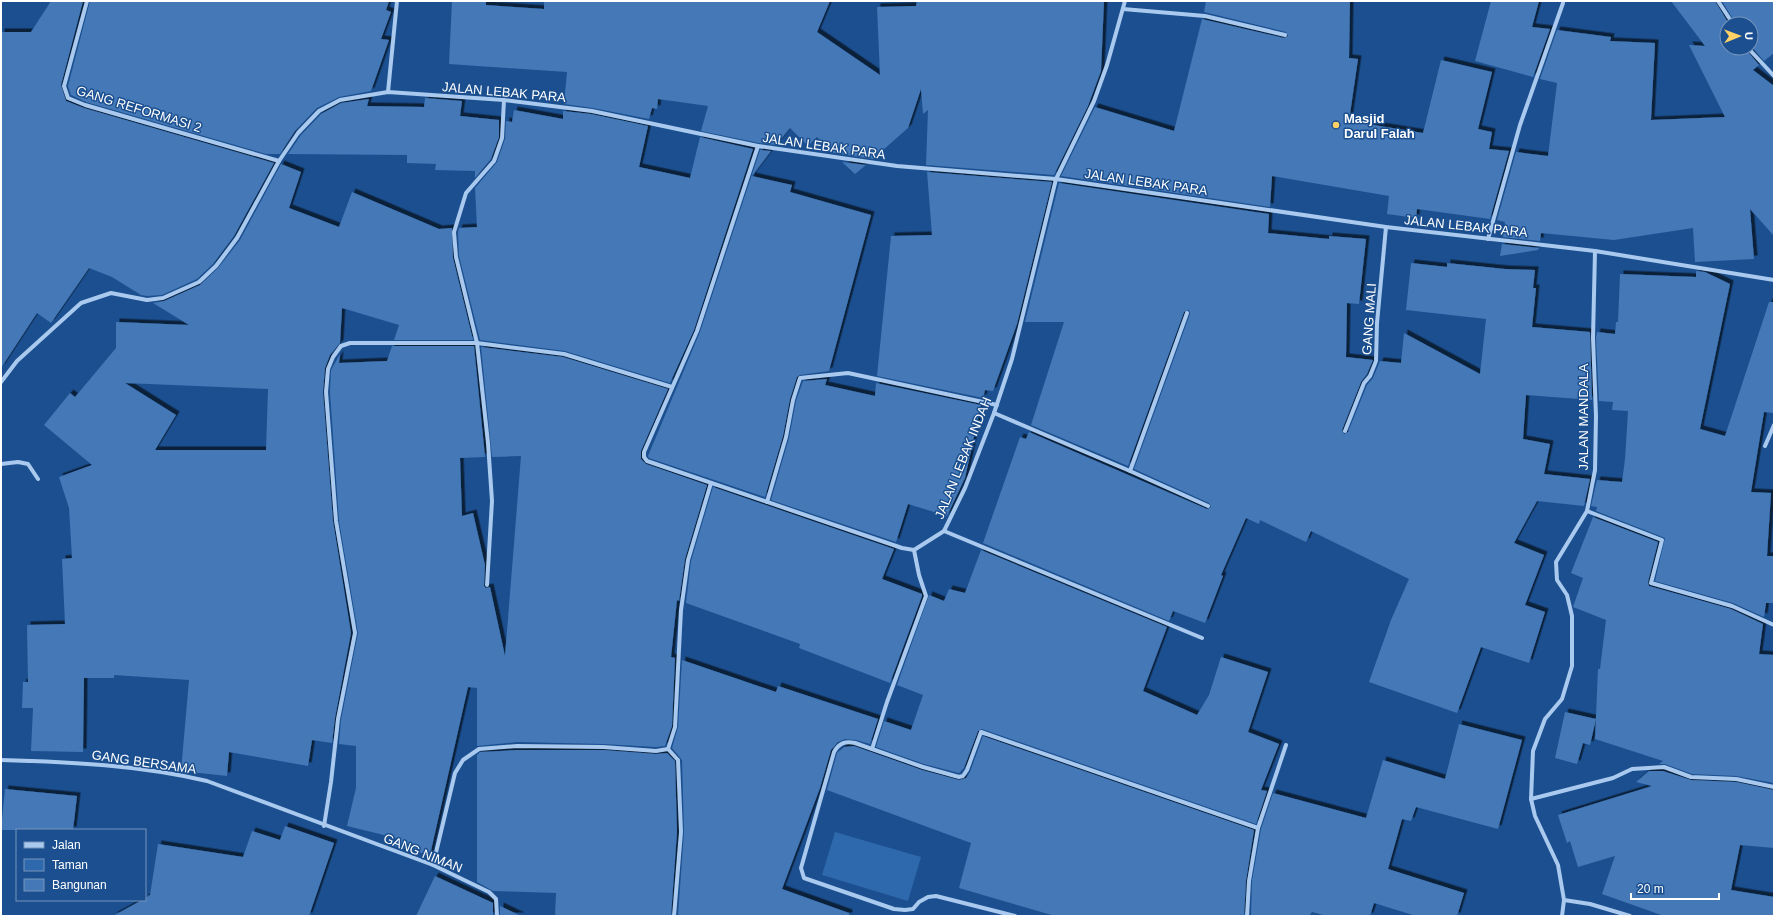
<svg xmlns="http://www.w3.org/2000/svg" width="1775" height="917" font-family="Helvetica,sans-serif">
	<defs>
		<filter id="shadow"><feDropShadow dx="3.5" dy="-3.5" stdDeviation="0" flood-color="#0009"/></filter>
	</defs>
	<rect width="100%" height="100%" fill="#1b4f8f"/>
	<!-- green -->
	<polygon fill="#2e69ad" points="835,832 921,857 908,901 822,875"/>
	<!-- building -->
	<g fill="#4478b7" fill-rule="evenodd" filter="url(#shadow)">
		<polygon points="51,1 83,1 61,85 66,101 84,108 274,163 234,236 213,264 197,279 162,295 147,296 141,295 112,277 89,268 51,323 37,313 1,368 1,32 31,32"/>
		<polygon points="90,1 389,1 386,10 391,12 381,39 389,40 371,91 339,97 317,108 295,131 280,154 266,154 86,102 71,95 68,86"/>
		<polygon points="452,1 486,1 486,5 544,9 544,1 830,1 817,32 880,75 877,7 916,6 917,1 1104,1 1101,71 1088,106 1054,175 926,165 928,110 923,114 921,89 908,128 873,159 834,153 817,137 808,146 790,128 776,145 759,143 701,131 708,106 658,99 657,109 652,108 649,119 593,108 564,104 567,72 449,64"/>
		<polygon points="1206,1 1350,1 1349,58 1358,59 1349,121 1423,133 1441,60 1492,72 1478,129 1492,132 1489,149 1509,151 1490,219 1417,209 1416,218 1387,214 1389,196 1272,176 1270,207 1061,176 1095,107 1174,131 1202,19 1284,38 1288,36 1286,32 1204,12"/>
		<polygon points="1491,1 1539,1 1532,27 1550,29 1533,77 1475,61"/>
		<polygon points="1671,1 1715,1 1729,24 1727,24 1727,48 1745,48 1759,65 1753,70 1774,86 1774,236 1750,209 1754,259 1695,262 1693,228 1614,240 1541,233 1540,241 1503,237 1505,222 1497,220 1516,152 1548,156 1557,83 1540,79 1557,30 1611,37 1610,41 1655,43 1651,120 1725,117 1689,45 1705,46"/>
		<polygon points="1722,1 1774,1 1774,53 1764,61 1751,46 1751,24 1736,24"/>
		<polygon points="425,98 462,101 460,116 499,120 499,137 491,159 475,178 475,171 435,170 436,164 407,163 407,155 288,154 301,135 321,114 341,103 369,99 367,106 424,107"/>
		<polygon points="514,110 563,119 563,111 591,114 648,126 639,167 690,178 700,137 753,149 694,330 670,383 565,351 480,340 459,256 458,232 459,228 477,227 475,188 497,162 505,139 506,121 512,122"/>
		<polygon points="760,150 771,151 752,176 792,185 790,192 871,215 829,371 800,375 797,377 790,399 783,436 765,497 649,458 648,456 700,332"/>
		<polygon points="842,162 866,165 855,174"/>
		<path d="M281,164L301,172L289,208L339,227L352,192L439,229L452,228L453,258L473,340H394L399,325L342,308L340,343L330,355L325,368L323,392L333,521L351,633L335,718L332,743L312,740L308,766L229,752L227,776L181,771L189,680L114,675V678H84L83,752L31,751L33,708H22L23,682H28L27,625L65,624L62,559L72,558L69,508L59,477L92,465L44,425L70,393L75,397L116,348V322L189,325L153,303L164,301L200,285L218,268L240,240ZM125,383L268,389L266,450H155L176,415Z"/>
		<polygon points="927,172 1052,182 1017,324 993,391 985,390 983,398 877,376 891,236 932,235"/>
		<polygon points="1059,183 1269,214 1268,233 1329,239 1329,236 1366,239 1359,304 1347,303 1346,357 1373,360 1367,374 1361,382 1342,430 1344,434 1348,432 1367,385 1373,378 1380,361 1401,363 1404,333 1480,374 1486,319 1406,310 1411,263 1447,267 1447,263 1505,269 1535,270 1533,288 1536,288 1532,327 1590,332 1592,400 1526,395 1523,439 1550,444 1544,474 1590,479 1584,506 1537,501 1514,543 1544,555 1525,605 1545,612 1529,663 1481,647 1457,713 1369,682 1391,620 1409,579 1311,531 1306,542 1260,520 1259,524 1246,518 1221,575 1223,576 1205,623 1173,611 1169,621 983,543 1020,437 1026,439 1029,432 1207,509 1211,507 1209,503 1134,469 1190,314 1189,310 1184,312 1128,466 1031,425 1064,322 1025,322"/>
		<polygon points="1502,244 1539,248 1538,250 1500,256"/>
		<polygon points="1696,271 1705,272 1730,284 1700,429 1725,436 1769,302 1774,302 1774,413 1764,412 1751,492 1771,493 1767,556 1774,556 1773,603 1766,603 1764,617 1733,603 1655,581 1665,538 1596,511 1597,507 1591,506 1597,480 1622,482 1625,459 1628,411 1612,410 1613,402 1599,401 1596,338 1597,332 1615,334 1616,322 1618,322 1620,274 1696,277"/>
		<polygon points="392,346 474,346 485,457 460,458 462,516 473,513 485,565 484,586 486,588 490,587 505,656 521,456 492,457 481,347 563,357 668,389 641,451 641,459 646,464 707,485 685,559 679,601 677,600 671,657 675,658 672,726 665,746 656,747 603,744 517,742 477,746 477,688 468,687 430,855 394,846 396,838 347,826 356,788 356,746 339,744 341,720 358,633 339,521 330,392 331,370 340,354 339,363 387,361"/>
		<polygon points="827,379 825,385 875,396 876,383 981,405 965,478 947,516 908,504 896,542 771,500 789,438 796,401 803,381"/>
		<polygon points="713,487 894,549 882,579 922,594 922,596 890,683 799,648 800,644 686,603 691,561"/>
		<polygon points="1593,517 1658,542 1648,582 1649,586 1731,609 1763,624 1759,654 1774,655 1774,783 1736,776 1692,774 1665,764 1659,764 1663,761 1595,739 1598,669 1600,669 1606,620 1573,607 1583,578 1571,573"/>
		<polygon points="981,550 1167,627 1143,691 1197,715 1209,695 1221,657 1268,672 1248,732 1279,744 1261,790 1267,791 1256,824 982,729 978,731 964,768 959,773 924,764 876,747 884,721 911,730 923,695 897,685 929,595 944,601 949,589 965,593"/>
		<polygon points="682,660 776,692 778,686 878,719 870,744 856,740 845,739 838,742 831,750 820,788 782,889 849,913 849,916 678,916 684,832 682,760 672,748 678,727"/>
		<polygon points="1565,712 1596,719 1590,745 1583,743 1577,764 1555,758"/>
		<polygon points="1459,724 1522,740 1498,829 1416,807 1411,821 1402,819 1388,869 1464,893 1457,916 1416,916 1374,903 1370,916 1327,916 1312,912 1309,916 1251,916 1252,881 1261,829 1273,793 1366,818 1383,760 1445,779"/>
		<polygon points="983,736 1254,830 1246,881 1244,916 1055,916 959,888 971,843 827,790 837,753 844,747 854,746 922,770 959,780 966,778 970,772"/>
		<polygon points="517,750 603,750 656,754 667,753 675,761 677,832 671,916 555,916 556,893 493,891 477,882 477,755 480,752"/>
		<polygon points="1649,771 1663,771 1691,780 1736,782 1774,790 1774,848 1740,845 1731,890 1774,897 1774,916 1664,916 1602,894 1615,856 1578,867 1570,841 1567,843 1558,815 1652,786 1636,782"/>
		<polygon points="5,789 77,796 73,830 1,830"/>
		<polygon points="285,826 334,843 309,916 113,916 142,900 145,900 145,898 150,895 158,844 243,857 252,831 280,840"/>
		<polygon points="435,876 493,903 493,916 416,916"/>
		<polygon points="500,906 521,916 500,916"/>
	</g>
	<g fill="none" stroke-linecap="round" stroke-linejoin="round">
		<!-- minor -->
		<g stroke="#a9c9ee" stroke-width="4">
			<polyline points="87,1 64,86 68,98 85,105 279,161"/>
			<polyline points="1718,1 1733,24"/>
			<polyline points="1123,9 1205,16 1285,35"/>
			<polyline points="1748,48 1774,76"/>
			<polyline points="388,92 397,1"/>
			<polyline points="758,146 697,331 644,452 644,457 647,461 902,548 914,550 944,531 965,488 994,413 1012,359 1056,179 1094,101 1107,65 1125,1"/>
			<polyline points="1488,239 1520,125 1563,3"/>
			<polyline points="1,382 17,361 81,303 111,293 147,300 163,298 199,282 216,266 237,238 279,161 298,133 319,111 340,100 388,92 504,100 592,111 758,146 897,166 1056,179 1386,227 1595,251 1774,280"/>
			<polyline points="994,413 1130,471 1208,506"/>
			<polyline points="1345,431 1364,383 1370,376 1376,361 1377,323 1386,227"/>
			<polyline points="1765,446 1774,425"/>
			<polyline points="1,464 18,462 28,464 38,479"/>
			<polyline points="1130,471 1187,313"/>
			<polyline points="767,502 786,437 793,400 800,378 848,373 997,405"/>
			<polyline points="1587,511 1662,540 1651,583 1732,606 1774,625"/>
			<polyline points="944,531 1202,638"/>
			<polyline points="487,585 492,501 488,443 477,343 456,257 454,232 466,193 494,161 502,138 504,100"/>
			<polyline points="668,749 678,760 681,832 674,916"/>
			<polyline points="872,749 887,702 926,596 919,575 914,550"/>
			<path d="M1,760C71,762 139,765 207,781L433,865L489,892L496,899L497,916"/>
			<polyline points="1531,799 1613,778 1632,769 1664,767 1691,777 1736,779 1774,787"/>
			<polyline points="324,826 331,782 338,719 355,633 336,521 326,392 328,369 333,357 341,346 350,343 477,343 564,354 672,387"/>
			<polyline points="1258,828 1286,745"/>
			<polyline points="433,865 455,773 463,760 479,749 517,746 603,747 656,751 668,749 675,727 681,610 688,560 711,483"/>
			<polyline points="1564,900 1590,904 1630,916"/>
			<path d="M1015,916L936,896L928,897L919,902L913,909L905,910L894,909L804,878L801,868L834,752C839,743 845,741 855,743L923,767L959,777L963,776L967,770L981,732L1258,828L1249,881L1247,916"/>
			<polyline points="1562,916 1564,900 1558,865 1535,816 1531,799 1533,751 1545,719 1562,699 1572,666 1572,616 1567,595 1557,580 1556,562 1587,511 1595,470 1596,416 1593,338 1595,251"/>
		</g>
	</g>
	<!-- markers -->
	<circle fill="#ffd166" stroke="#1b4f8f" stroke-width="1.5" cx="1336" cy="125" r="4"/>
	<g text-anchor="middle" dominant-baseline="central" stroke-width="3" stroke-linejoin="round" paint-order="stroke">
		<!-- street labels -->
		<g font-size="13" fill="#fff" stroke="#1b4f8f">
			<text transform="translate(504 92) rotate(5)">JALAN LEBAK PARA</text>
			<text transform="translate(139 109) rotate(17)">GANG REFORMASI 2</text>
			<text transform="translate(824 146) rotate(8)">JALAN LEBAK PARA</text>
			<text transform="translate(1146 182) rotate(8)">JALAN LEBAK PARA</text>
			<text transform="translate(1466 226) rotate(6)">JALAN LEBAK PARA</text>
			<text transform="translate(1369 319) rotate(-86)">GANG MALI</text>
			<text transform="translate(1583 417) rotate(-90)">JALAN MANDALA</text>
			<text transform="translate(963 458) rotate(-68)">JALAN LEBAK INDAH</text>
			<text transform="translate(144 762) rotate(8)">GANG BERSAMA</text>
			<text transform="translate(423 853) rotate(22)">GANG NIMAN</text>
		</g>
		<!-- poi labels -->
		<g font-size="13" font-weight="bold" fill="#fff" stroke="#1b4f8f" text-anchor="start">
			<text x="1344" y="118">Masjid<tspan x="1344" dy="15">Darul Falah</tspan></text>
		</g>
	</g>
	<!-- border -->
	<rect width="1775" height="917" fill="none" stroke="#ffffff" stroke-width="4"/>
	<!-- legend -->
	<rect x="16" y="829" width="130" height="72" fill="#1b4f8f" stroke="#7695bc"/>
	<rect x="24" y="842" width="20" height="6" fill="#a9c9ee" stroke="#7695bc"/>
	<text x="52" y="849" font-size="12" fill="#ffffff">Jalan</text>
	<rect x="24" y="859" width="20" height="12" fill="#2e69ad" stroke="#7695bc"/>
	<text x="52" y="869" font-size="12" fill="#ffffff">Taman</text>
	<rect x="24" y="879" width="20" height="12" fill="#4478b7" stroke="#7695bc"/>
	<text x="52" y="889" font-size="12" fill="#ffffff">Bangunan</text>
	<!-- north arrow -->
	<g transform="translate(1739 36) rotate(89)"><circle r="19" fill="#1b4f8f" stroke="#7695bc"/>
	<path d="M0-3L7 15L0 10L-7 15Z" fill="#ffd166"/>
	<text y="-6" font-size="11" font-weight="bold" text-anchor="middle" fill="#ffffff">U</text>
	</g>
	<!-- scale -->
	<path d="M1631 893v6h88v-6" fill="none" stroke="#ffffff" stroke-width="2"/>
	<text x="1637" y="893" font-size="12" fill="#ffffff" stroke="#1b4f8f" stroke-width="3" paint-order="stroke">20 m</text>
</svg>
